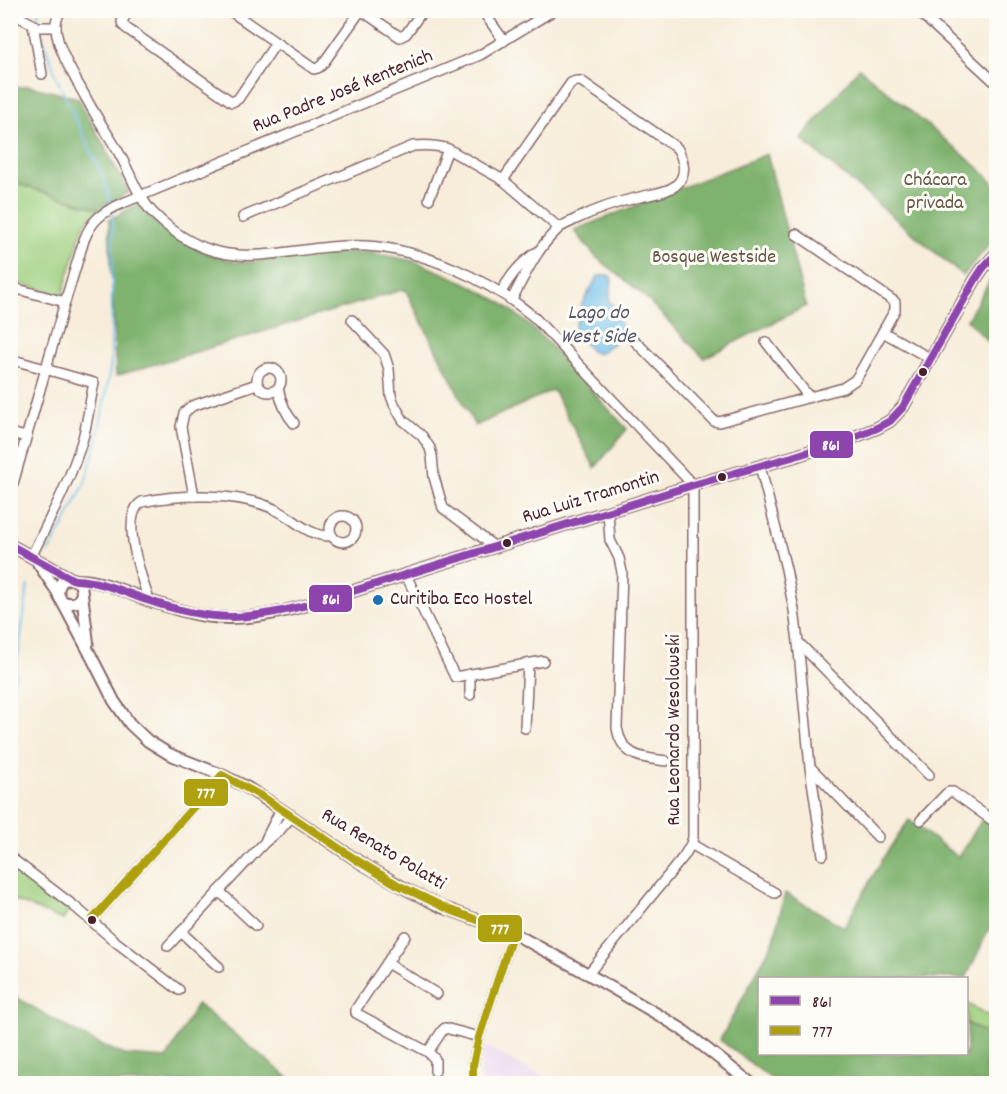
<svg xmlns="http://www.w3.org/2000/svg" width="1007" height="1094" font-family="Dekko,sans-serif">
	<rect width="100%" height="100%" fill="#fdfcf7"/>
	<filter id="ink" filterUnits="userSpaceOnUse"><feTurbulence type="fractalNoise" baseFrequency=".0167" numOctaves="2"/><feDisplacementMap in="SourceGraphic" scale="12" xChannelSelector="R" yChannelSelector="G"/><feConvolveMatrix kernelMatrix="1 2 1 2 8 2 1 2 1" color-interpolation-filters="sRGB"/></filter>
	<filter id="wash" filterUnits="userSpaceOnUse"><feTurbulence type="fractalNoise" baseFrequency=".008" numOctaves="4" result="noise"/><feDisplacementMap in="SourceGraphic" scale="24" xChannelSelector="R" yChannelSelector="G"/><feGaussianBlur stdDeviation="1.35" result="paint"/><feColorMatrix in="noise" values="0 0 0 0 0 0 0 0 0 0 0 0 0 0 0 0 0 1.4 0 .05"/><feComposite in="paint" operator="in"/></filter>
	<g filter="url(#wash)">
		<rect width="100%" height="100%" fill="#f7edda"/>
		<!-- built -->
		<polygon fill="#e8d2ee" points="485,1046 555,1083 483,1083 479,1076"/>
		<!-- green -->
		<g fill="#9fd07f" stroke="#747855" stroke-width="1.5">
			<polygon points="14,183 99,209 86,222 82,230 62,296 11,281 10,195"/>
			<polygon points="10,867 69,910 63,920 11,899"/>
			<polygon points="966,1003 996,1020 996,1028 992,1037 967,1023"/>
		</g>
		<!-- forest -->
		<g fill="#7fb26e" stroke="#64684c" stroke-width="1.5">
			<polygon points="859,68 980,169 996,186 996,237 963,276 801,139"/>
			<polygon points="29,86 78,98 129,192 99,209 11,182 11,88"/>
			<polygon points="767,154 806,306 704,358 642,294 596,257 574,230"/>
			<polygon points="139,203 154,221 177,239 206,253 233,261 253,262 336,251 373,253 414,261 464,282 502,303 526,322 547,342 627,429 595,468 553,390 475,426 405,289 116,376 109,220"/>
			<polygon points="996,270 996,350 967,320"/>
			<polygon points="996,798 996,914 966,978 760,978 760,1054 966,1054 967,1023 996,1039 985,1067 996,1073 996,1083 777,1083 720,1040 774,940 785,893 844,927 885,855 909,820 958,857"/>
			<polygon points="10,985 12,985 17,998 86,1038 124,1055 167,1058 197,1004 295,1083 11,1083"/>
		</g>
		<!-- water -->
		<polygon fill="#6fbfea" stroke="#5c6f8a" stroke-width="1.5" points="609,275 612,279 609,302 614,306 624,331 622,337 598,354 591,351 576,334 574,329 582,304 598,276"/>
		<g fill="none" stroke-linecap="round" stroke-linejoin="round">
			<!-- stream -->
			<g stroke="#6fbfea" stroke-width="2">
				<polyline points="37,20 39,10"/>
				<polyline points="42,35 57,79 103,177 110,201"/>
				<polyline points="48,553 65,523 84,485 92,459 100,426 111,364 113,214"/>
				<polyline points="10,692 15,677 28,586"/>
			</g>
		</g>
	</g>
	<g filter="url(#ink)">
		<g fill="none" stroke-linecap="round" stroke-linejoin="round">
			<defs>
				<g id="minor">
					<path d="M61,10C58,16 55,21 56,28C57,50 76,79 86,98C96,117 108,134 119,153C131,174 137,197 155,215C227,285 284,242 366,246C423,249 491,281 534,317L693,485V838L691,844L684,856L588,974"/>
					<polyline points="128,10 122,22 123,25 126,28 232,102 238,99 276,43"/>
					<polyline points="229,10 314,69 318,68 322,65 361,10"/>
					<polyline points="361,10 400,37 406,34 423,10"/>
					<polyline points="482,10 504,41"/>
					<polyline points="917,10 996,83"/>
					<polyline points="10,12 38,27 56,27"/>
					<polyline points="33,25 42,74"/>
					<path d="M503,180L571,83L576,81H581L677,148C684,160 688,176 675,186C666,193 651,194 640,197C617,202 595,210 574,220C569,223 562,225 558,229C537,248 525,275 512,299"/>
					<polyline points="429,199 448,149"/>
					<path d="M243,217L413,146C425,145 436,145 448,149L503,180L559,228"/>
					<polyline points="10,287 65,302"/>
					<path d="M501,292C512,274 518,266 535,253"/>
					<polyline points="352,320 384,354 389,369 391,396 394,404 403,420 422,436 430,448 432,456 434,477 443,508 495,547"/>
					<polyline points="883,332 931,359"/>
					<polyline points="635,341 714,421 719,422 843,388 855,380 859,374 895,310 895,302 796,234"/>
					<polyline points="766,342 809,397"/>
					<path d="M10,359L94,383C90,401 88,420 83,438C71,479 50,518 31,557"/>
					<circle cx="269" cy="380" r="12"/>
					<path d="M278,389C281,401 285,413 294,423"/>
					<polyline points="10,433 26,437"/>
					<polyline points="760,466 786,569 794,610 798,642 810,767 823,855"/>
					<path d="M10,494L65,302L84,240C92,219 103,212 123,203L480,55L554,10"/>
					<polyline points="194,496 181,427 184,413 192,406 257,384"/>
					<path d="M608,512L610,540L619,558L622,572L617,728C622,757 642,758 666,761"/>
					<circle cx="343" cy="529" r="13"/>
					<polyline points="406,575 455,677 543,661"/>
					<path d="M149,600C142,580 119,515 142,502C180,494 238,492 274,509C289,515 300,528 314,533C320,536 326,536 332,536"/>
					<polyline points="798,642 929,775"/>
					<polyline points="470,695 470,674"/>
					<polyline points="525,728 528,664"/>
					<polyline points="811,768 878,837"/>
					<polyline points="921,820 946,794 949,792 953,792 996,823"/>
					<polyline points="266,839 281,809"/>
					<polyline points="691,844 775,893"/>
					<polyline points="10,857 74,906 116,942 179,990"/>
					<polyline points="219,891 256,926"/>
					<polyline points="92,920 222,775"/>
					<polyline points="181,932 219,967"/>
					<polyline points="405,936 356,1009 356,1013 428,1052 442,1031 445,1028 479,1037"/>
					<polyline points="168,946 265,842 279,831 292,816"/>
					<polyline points="387,963 437,994"/>
					<polyline points="428,1052 435,1059 435,1071"/>
					<polyline points="473,1084 473,1065 479,1037 513,933"/>
				</g>
				<g id="major">
					<polyline points="10,545 72,579"/>
					<polyline points="38,563 58,593"/>
					<path d="M76,580C100,579 125,592 147,600C166,606 185,613 205,616C243,622 279,613 315,603L693,485L792,457L852,438L877,428L890,421L903,407L975,280L983,268L996,254"/>
					<path d="M82,595L77,602C46,611 58,562 81,585L88,643"/>
					<polyline points="59,596 89,652 114,701 130,724 148,741 169,754 222,775 246,787 270,802 361,863 406,889 442,907 513,933 588,974 657,1014 680,1028 752,1084"/>
				</g>
			</defs>
			<!-- minor casing -->
			<use href="#minor" stroke="#876768" stroke-width="12"/>
			<!-- major casing -->
			<use href="#major" stroke="#876768" stroke-width="14"/>
			<!-- minor -->
			<use href="#minor" stroke="#fff" stroke-width="9"/>
			<!-- major -->
			<use href="#major" stroke="#fff" stroke-width="10"/>
			<defs>
				<g id="bus-1">
					<polyline points="10,545 72,579"/>
					<path d="M76,580C102,581 123,592 147,600C213,623 248,621 315,603L693,485L792,457L852,438L877,428L890,421L903,407L975,280L983,268L996,254"/>
				</g>
				<polyline id="bus-2" points="92,920 222,775 263,797 358,861 398,885 450,910 513,933 479,1037 473,1065 473,1084"/>
			</defs>
			<!-- bus-1 casing -->
			<use href="#bus-1" stroke="#fdfcf7" stroke-width="12"/>
			<!-- bus-2 casing -->
			<use href="#bus-2" stroke="#fdfcf7" stroke-width="12"/>
			<!-- bus-1 -->
			<use href="#bus-1" stroke="#8e44ad" stroke-width="8"/>
			<!-- bus-2 -->
			<use href="#bus-2" stroke="#afa00f" stroke-width="8"/>
		</g>
	</g>
	<!-- markers -->
	<g fill="#4a1f2b" stroke="#fdfcf7" stroke-width="2">
		<circle cx="923" cy="372" r="5"/>
		<circle cx="722" cy="477" r="5"/>
		<circle cx="507" cy="543" r="5"/>
		<circle cx="92" cy="920" r="5"/>
	</g>
	<circle fill="#1f6fb2" stroke="#fdfcf7" stroke-width="2" cx="378" cy="600" r="6"/>
	<g text-anchor="middle" dominant-baseline="central" stroke-width="6" stroke-linejoin="round" paint-order="stroke">
		<!-- street labels -->
		<g font-size="20" fill="#4a1f2b" stroke="#fdfcf7">
			<text transform="translate(343 92) rotate(-22)">Rua Padre José Kentenich</text>
			<text transform="translate(591 498) rotate(-17)">Rua Luiz Tramontin</text>
			<text transform="translate(675 730) rotate(-90)">Rua Leonardo Wesolowski</text>
			<text transform="translate(383 850) rotate(31)">Rua Renato Polatti</text>
		</g>
		<!-- park labels -->
		<g font-size="20" fill="#645444" stroke="#fdfcf7">
			<text x="935" y="181">Chácara<tspan x="935" dy="23">privada</tspan></text>
			<text x="714" y="258">Bosque Westside</text>
		</g>
		<!-- poi labels -->
		<g font-size="20" fill="#4a1f2b" stroke="#fdfcf7" text-anchor="start">
			<text x="390" y="600">Curitiba Eco Hostel</text>
		</g>
		<!-- water labels -->
		<g font-size="21" font-style="italic" fill="#57576e" stroke="#fdfcf7">
			<text x="598" y="314">Lago do<tspan x="598" dy="24">West Side</tspan></text>
		</g>
	</g>
	<g stroke="#fdfcf7" stroke-width="2">
		<rect x="809" y="430" width="45" height="29" rx="6" fill="#8e44ad"/>
		<rect x="308" y="584" width="45" height="29" rx="6" fill="#8e44ad"/>
		<rect x="183" y="778" width="46" height="29" rx="6" fill="#afa00f"/>
		<rect x="477" y="914" width="46" height="29" rx="6" fill="#afa00f"/>
	</g>
	<g font-size="16" text-anchor="middle" font-weight="bold" fill="#fff">
		<text x="831" y="450">861</text>
		<text x="331" y="604">861</text>
		<text x="206" y="798">777</text>
		<text x="500" y="934">777</text>
	</g>
	<!-- margin -->
	<rect width="1007" height="1094" fill="none" stroke="#fdfcf7" stroke-width="36"/>
	<!-- legend -->
	<rect x="758" y="977" width="210" height="78" fill="#fdfcf7" stroke="#b5a4a5" stroke-width="1.5"/>
	<rect x="770" y="996" width="30" height="9" fill="#8e44ad" stroke="#b5a4a5" stroke-width="1.5"/>
	<text x="812" y="1007" font-size="18" fill="#4a1f2b">861</text>
	<rect x="770" y="1026" width="30" height="9" fill="#afa00f" stroke="#b5a4a5" stroke-width="1.5"/>
	<text x="812" y="1037" font-size="18" fill="#4a1f2b">777</text>
</svg>
